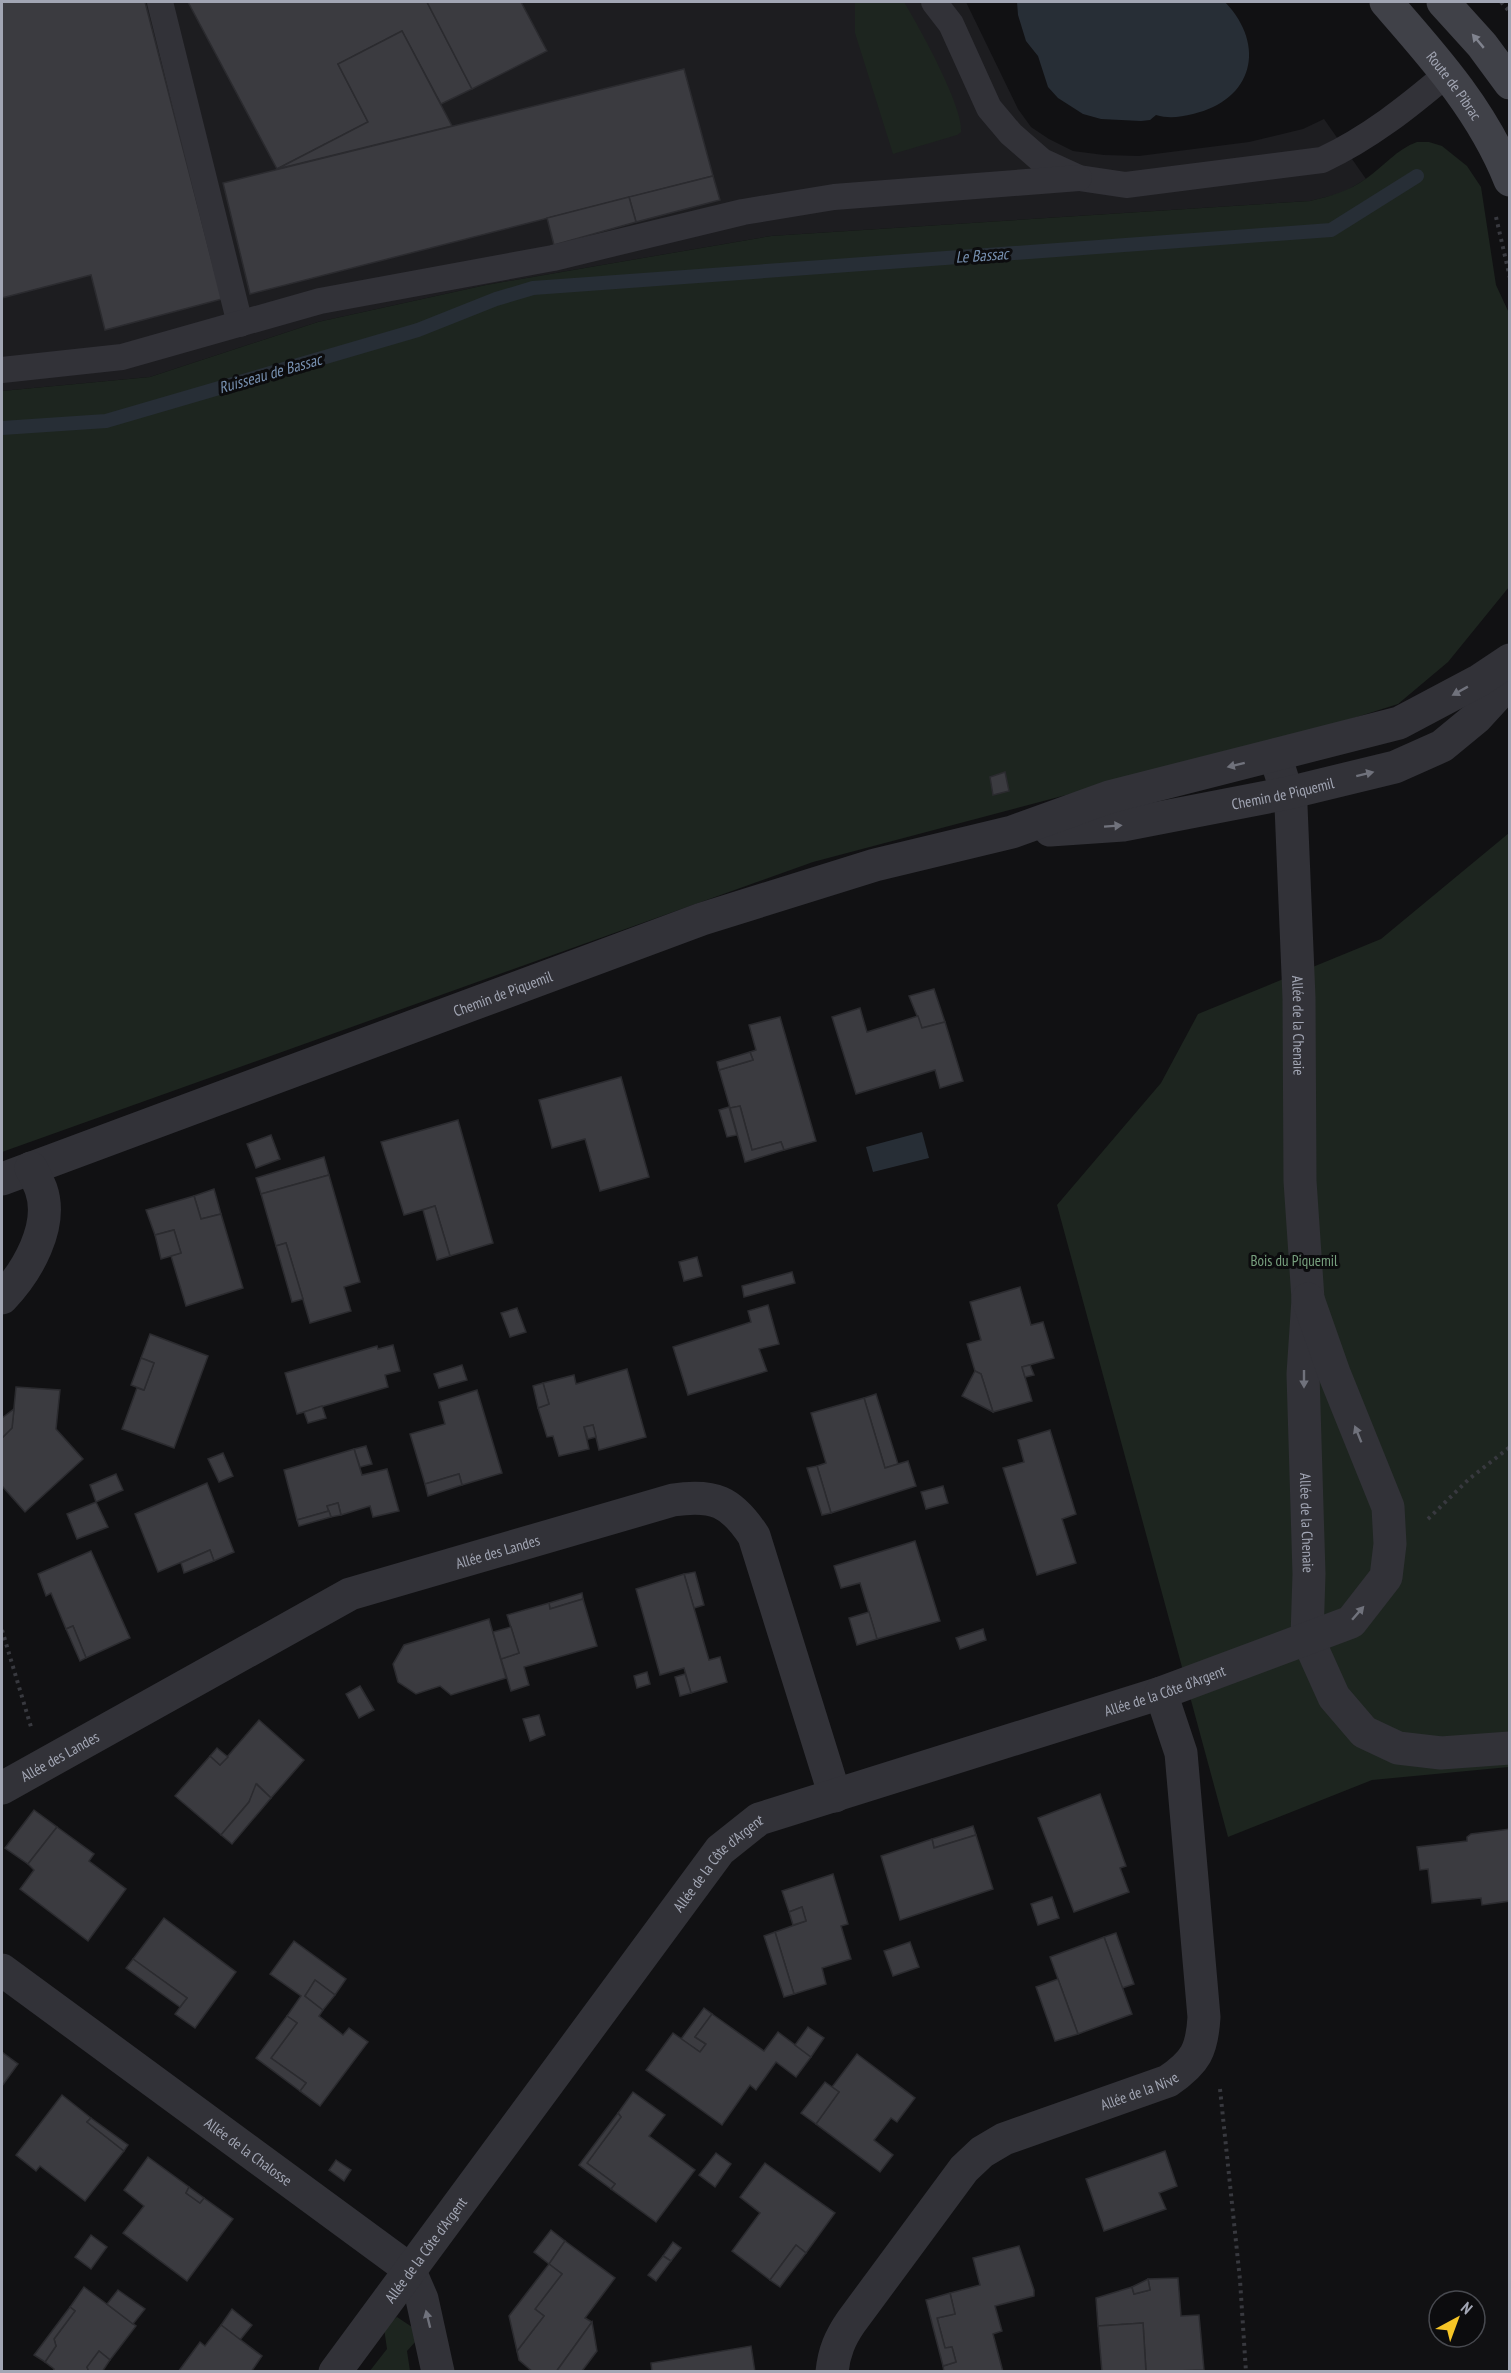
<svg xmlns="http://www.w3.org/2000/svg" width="1511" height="2373" font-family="'PT Sans Narrow',sans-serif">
	<rect width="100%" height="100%" fill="#111113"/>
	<!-- built -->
	<polygon fill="#1d1d20" points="2,2 966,2 1018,109 1031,127 1049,139 1073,151 1104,155 1139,156 1249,142 1303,129 1324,119 1366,179 1343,193 1310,201 771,236 486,285 318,322 150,377 2,391"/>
	<!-- green -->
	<g fill="#1d251f">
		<path d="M855,2H904C919,27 963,106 961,132L957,135L893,154L855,33Z"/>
		<path d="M1417,142H1429L1442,146L1467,166L1481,187L1496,285L1509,313V587L1448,662L1398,704L1338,723L813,862L2,1152V391L150,377L318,322L486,285L771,236L1310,201C1331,196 1349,191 1367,178C1384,166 1397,149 1417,142Z"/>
		<polygon points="1509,833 1509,1767 1372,1780 1228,1837 1057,1205 1161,1083 1198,1014 1381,939"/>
		<polygon points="397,2317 412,2327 416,2341 407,2351 410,2371 369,2372 387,2349 384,2328"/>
	</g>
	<!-- water -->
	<g fill="#272e36">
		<path d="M1017,2H1225C1267,46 1253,100 1193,114C1180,117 1169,119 1156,115L1150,120L1141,121L1101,119L1083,114L1058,98L1048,87L1038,56L1026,41L1018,15Z"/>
		<polygon points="922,1132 929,1158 873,1172 866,1147"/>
	</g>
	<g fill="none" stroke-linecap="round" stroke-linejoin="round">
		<!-- stream -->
		<polyline stroke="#272e36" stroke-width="14" points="2,428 106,421 418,330 496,299 533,288 1331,230 1417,176"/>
	</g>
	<!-- building -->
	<g fill="#3b3b40" stroke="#2b2b2f" stroke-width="1.5">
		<polygon points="2,2 145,2 222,299 105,330 91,275 2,298"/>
		<polygon points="188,2 427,2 472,89 441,104 402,31 338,64 368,122 277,169"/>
		<polygon points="427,2 521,2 547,51 472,89"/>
		<polygon points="402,31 452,126 277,169 368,122 338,64"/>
		<polygon points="684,69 713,176 250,294 223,183"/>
		<polygon points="713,176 720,200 636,222 629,197"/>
		<polygon points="629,197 636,222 554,245 547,218"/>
		<polygon points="1005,772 1009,791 993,795 990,777"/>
		<polygon points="934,989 945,1022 922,1028 909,996"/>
		<polygon points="860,1008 867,1032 918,1016 922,1028 945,1022 963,1081 940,1088 935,1070 856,1094 832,1017"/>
		<polygon points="780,1017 816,1141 784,1150 781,1142 752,1150 740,1106 730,1108 719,1070 753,1060 750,1052 756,1050 749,1025"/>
		<polygon points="750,1052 753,1060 719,1070 717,1062"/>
		<polygon points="621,1077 649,1177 600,1191 585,1139 552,1148 539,1100"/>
		<polygon points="740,1106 752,1150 781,1142 784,1150 745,1162 730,1108"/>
		<polygon points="729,1107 737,1135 727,1137 719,1110"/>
		<polygon points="458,1120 493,1243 450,1256 435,1206 404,1215 381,1142"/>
		<polygon points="271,1135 280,1159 256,1168 247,1144"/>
		<polygon points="324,1157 329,1175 261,1194 256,1178"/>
		<polygon points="329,1175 360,1282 344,1287 351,1311 310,1323 286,1243 276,1246 261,1194"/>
		<polygon points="214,1189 221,1214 201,1219 194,1196"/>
		<polygon points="194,1196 201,1219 221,1214 243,1288 186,1306 171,1256 181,1253 174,1230 155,1235 146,1210"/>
		<polygon points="435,1206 450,1256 437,1260 423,1210"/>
		<polygon points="174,1230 181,1253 161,1259 155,1235"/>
		<polygon points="286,1243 303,1299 292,1302 276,1246"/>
		<polygon points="697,1257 702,1276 684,1281 679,1262"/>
		<polygon points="792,1272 795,1283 744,1297 742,1286"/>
		<polygon points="1020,1287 1031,1325 1043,1322 1054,1358 1022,1367 1032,1401 993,1412 981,1374 975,1371 967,1344 981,1340 970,1302"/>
		<polygon points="768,1305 779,1344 759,1349 767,1371 688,1395 673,1347 751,1322 748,1311"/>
		<polygon points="517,1308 526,1332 510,1337 501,1313"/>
		<polygon points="150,1334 208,1356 174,1448 122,1429 137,1388 144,1390 154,1363 141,1358"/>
		<polygon points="393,1345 400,1371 385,1375 388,1387 297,1414 285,1373 377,1346 378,1349"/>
		<polygon points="141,1358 154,1363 144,1390 131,1385"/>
		<polygon points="462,1365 467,1380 439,1388 434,1374"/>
		<polygon points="1030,1365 1034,1375 1025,1377 1022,1367"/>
		<polygon points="627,1369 646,1437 599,1450 593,1425 584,1427 589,1449 559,1456 553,1436 547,1437 538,1408 549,1404 543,1383 574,1375 576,1384"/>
		<polygon points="975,1371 981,1374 993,1412 962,1396"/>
		<polygon points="543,1383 549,1404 538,1408 533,1386"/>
		<polygon points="16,1387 60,1390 56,1429 83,1459 25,1512 2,1486 2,1438 12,1428"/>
		<polygon points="477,1390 502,1473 462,1485 459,1474 425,1484 410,1434 445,1424 439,1402"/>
		<polygon points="876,1394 898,1464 885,1468 864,1398"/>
		<polygon points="864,1398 885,1468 908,1461 916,1486 831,1513 817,1466 826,1463 811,1413"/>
		<polygon points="322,1406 326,1418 308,1423 304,1412"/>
		<polygon points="14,1409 12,1428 2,1438 2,1418"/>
		<polygon points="593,1425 596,1437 588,1439 584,1427"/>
		<polygon points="1050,1430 1076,1514 1062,1519 1076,1563 1037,1575 1003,1468 1024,1462 1018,1440"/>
		<polygon points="366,1446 372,1464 360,1467 354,1449"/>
		<polygon points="354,1449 362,1475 387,1469 399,1511 373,1517 370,1506 341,1515 338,1503 327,1506 329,1511 297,1520 284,1470"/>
		<polygon points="223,1453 233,1476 219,1482 208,1459"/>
		<polygon points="817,1466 831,1513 822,1515 807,1468"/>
		<polygon points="116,1474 123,1490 96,1502 90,1485"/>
		<polygon points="459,1474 462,1485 428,1496 425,1484"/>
		<polygon points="207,1483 234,1552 214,1561 210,1550 158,1572 135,1514"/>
		<polygon points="943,1486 948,1503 926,1509 921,1492"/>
		<polygon points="96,1502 108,1527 77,1539 67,1514"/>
		<polygon points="338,1503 341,1515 331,1517 327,1506"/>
		<polygon points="329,1511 331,1517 299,1526 297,1520"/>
		<polygon points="915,1541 940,1621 877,1639 860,1583 841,1588 834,1566"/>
		<polygon points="210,1550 214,1561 184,1573 181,1563"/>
		<polygon points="91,1551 130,1638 86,1658 73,1626 66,1629 51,1593 46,1596 38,1574"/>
		<polygon points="695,1572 704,1605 694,1608 684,1574"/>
		<polygon points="684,1574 709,1660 720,1657 727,1682 691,1693 684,1668 660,1675 636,1589"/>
		<polygon points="582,1593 583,1599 550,1609 549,1603"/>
		<polygon points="583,1599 597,1646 524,1667 529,1685 511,1691 501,1659 519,1653 507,1615 549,1603 550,1609"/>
		<polygon points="869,1612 877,1639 857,1645 849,1618"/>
		<polygon points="489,1619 506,1678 451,1695 440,1686 416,1694 398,1682 393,1664 404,1645"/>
		<polygon points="73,1626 86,1658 80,1661 66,1629"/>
		<polygon points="511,1627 519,1653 501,1659 493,1632"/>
		<polygon points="983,1629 986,1640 960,1649 956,1638"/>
		<polygon points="647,1672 650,1684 637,1688 634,1676"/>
		<polygon points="685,1674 691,1693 680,1696 675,1677"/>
		<polygon points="360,1686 374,1710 359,1718 346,1694"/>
		<polygon points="539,1715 545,1735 530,1741 523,1719"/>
		<polygon points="259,1720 304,1760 271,1798 257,1784 249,1802 221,1835 175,1796 210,1756 220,1765"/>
		<polygon points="217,1748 228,1757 220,1765 210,1756"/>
		<polygon points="256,1784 271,1798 232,1844 221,1835 249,1802"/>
		<polygon points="1100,1794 1126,1866 1120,1868 1129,1892 1074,1912 1038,1818"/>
		<polygon points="34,1810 57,1827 28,1864 5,1848"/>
		<polygon points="973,1826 976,1835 934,1848 932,1839"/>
		<polygon points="57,1827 94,1854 89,1861 126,1889 88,1941 20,1889 34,1870 28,1864"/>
		<polygon points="1510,1829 1510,1901 1482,1905 1481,1898 1432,1903 1428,1869 1420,1870 1417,1847 1467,1841 1467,1837 1471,1834"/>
		<polygon points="976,1835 993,1889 900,1920 881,1856 932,1839 934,1848"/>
		<polygon points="833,1874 848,1924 841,1926 851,1959 822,1968 826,1984 794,1994 775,1932 806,1921 802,1907 789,1912 782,1891"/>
		<polygon points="1052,1897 1059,1918 1038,1925 1031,1904"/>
		<polygon points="802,1907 806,1921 793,1925 789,1912"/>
		<polygon points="164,1918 236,1972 195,2028 175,2014 187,1998 133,1959"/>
		<polygon points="775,1932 794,1994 784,1997 764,1936"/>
		<polygon points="1116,1933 1134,1984 1122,1988 1104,1937"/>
		<polygon points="1104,1937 1132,2014 1078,2034 1050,1957"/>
		<polygon points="294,1941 346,1979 335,1995 315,1980 305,1996 323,2010 319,2016 343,2035 349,2028 368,2042 320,2106 300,2091 306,2083 271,2058 297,2023 287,2016 301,1996 270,1974"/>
		<polygon points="910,1942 919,1967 893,1976 884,1951"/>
		<polygon points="133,1959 187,1998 180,2007 126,1968"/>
		<polygon points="1058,1979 1078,2034 1055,2041 1036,1987"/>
		<polygon points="315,1980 335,1995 323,2010 305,1996"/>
		<polygon points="704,2008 712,2014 695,2037 706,2044 700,2052 681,2039"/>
		<polygon points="712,2014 764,2051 778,2032 811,2057 796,2077 776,2062 756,2090 750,2085 722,2125 646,2070 673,2033 700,2052 706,2044 695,2037"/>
		<polygon points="287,2016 297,2023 271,2058 306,2083 300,2091 256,2058"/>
		<polygon points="808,2027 824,2038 811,2057 795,2045"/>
		<polygon points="2,2052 18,2064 2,2086"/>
		<polygon points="857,2054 915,2098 897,2122 891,2118 874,2140 893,2155 880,2172 816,2124 839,2092 832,2087"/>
		<polygon points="825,2082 839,2092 816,2124 801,2113"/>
		<polygon points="633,2092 665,2115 649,2136 695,2170 656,2222 611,2189 615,2184 587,2163 621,2117 618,2113"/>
		<polygon points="62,2095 91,2118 87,2122 124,2151 85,2201 40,2166 36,2171 16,2155"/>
		<polygon points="618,2113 621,2117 587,2163 615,2184 611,2189 579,2165"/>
		<polygon points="91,2118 128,2145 124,2151 87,2122"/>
		<polygon points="1165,2151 1177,2186 1159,2193 1166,2209 1104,2231 1086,2179"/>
		<polygon points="716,2153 731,2164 715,2187 699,2175"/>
		<polygon points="148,2157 189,2187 186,2193 200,2203 204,2198 233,2219 187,2281 123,2233 144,2206 124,2190"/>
		<polygon points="336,2160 351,2170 344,2181 329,2170"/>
		<polygon points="765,2163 835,2213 806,2253 796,2245 770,2280 732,2251 760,2213 740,2197"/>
		<polygon points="189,2187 204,2198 200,2203 186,2193"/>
		<polygon points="551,2230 565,2241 549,2264 534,2252"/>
		<polygon points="91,2235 107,2247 91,2269 75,2257"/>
		<polygon points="565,2241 615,2278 585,2318 592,2322 556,2372 533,2372 519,2360 517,2351 544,2316 535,2309 562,2274 549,2264"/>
		<polygon points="673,2242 681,2248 671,2261 663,2256"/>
		<polygon points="796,2245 806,2253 780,2287 770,2280"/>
		<polygon points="1019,2246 1034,2290 1034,2296 995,2306 1002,2331 993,2334 1003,2372 944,2372 943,2366 956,2362 952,2347 945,2348 937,2318 955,2314 950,2293 980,2285 973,2258"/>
		<polygon points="663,2256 671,2261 656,2281 648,2275"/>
		<polygon points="549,2264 562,2274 535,2309 544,2316 517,2351 509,2316"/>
		<polygon points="1178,2278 1181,2316 1199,2315 1204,2370 1146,2372 1143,2323 1098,2326 1096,2298 1132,2287 1134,2294 1150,2290 1148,2279"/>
		<polygon points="1148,2279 1150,2290 1134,2294 1132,2287"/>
		<polygon points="84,2287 136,2326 110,2360 99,2351 87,2367 89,2372 53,2372 54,2369 45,2362 56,2346 54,2339 75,2311 70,2307"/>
		<polygon points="118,2290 145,2309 133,2324 107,2304"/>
		<polygon points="950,2293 955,2314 937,2318 945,2348 952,2347 956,2362 943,2366 926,2300"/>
		<polygon points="70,2307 75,2311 54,2339 56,2346 45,2362 34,2355"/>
		<polygon points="232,2309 252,2325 240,2340 221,2325"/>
		<polygon points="592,2322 597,2351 582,2371 556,2372"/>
		<polygon points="1143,2323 1146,2372 1102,2372 1098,2326"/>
		<polygon points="221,2325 262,2356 251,2372 178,2372 200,2342 205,2346"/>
		<polygon points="751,2346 755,2372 652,2372 651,2363"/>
		<polygon points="99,2351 110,2360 102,2372 89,2372 87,2367"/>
	</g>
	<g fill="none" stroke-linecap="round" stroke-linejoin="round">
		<!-- path -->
		<g stroke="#38393f" stroke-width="4" stroke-dasharray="3 4.5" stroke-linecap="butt">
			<polyline points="1501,2 1510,12"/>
			<polyline points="1496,217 1510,278"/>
			<polyline points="1428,1519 1469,1479 1510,1447"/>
			<polyline points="2,1630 31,1727"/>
			<polyline points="1220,2089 1240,2280 1246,2372"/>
		</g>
		<!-- lane -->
		<g stroke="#323238" stroke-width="26">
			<polyline points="160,2 240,324"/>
			<path d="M934,2L951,24L989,108L1011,134L1042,161L1079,178L1126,185L1322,160C1369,138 1408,107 1448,73"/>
			<polyline points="2,370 122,357 320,301 553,258 743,212 834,197 1079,178"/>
		</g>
		<!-- street -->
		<g stroke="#323238" stroke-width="33">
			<path id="s1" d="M1275,755L1291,806L1299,998L1300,1181L1308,1299L1303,1374L1309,1574L1307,1637L1334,1697L1364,1732L1398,1748L1441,1753L1510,1748"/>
			<path id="s2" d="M1050,830L1123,825L1288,793L1395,767L1442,746L1476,718L1498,694L1510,667"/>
			<path id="s3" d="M2,1179L702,919L875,865L1012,832L1109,797L1399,723L1480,680L1510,660"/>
			<path d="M2,1298C27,1272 54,1226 41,1189C38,1181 34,1174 31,1168"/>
			<path id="s4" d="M2,1788L350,1594L673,1500C714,1494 731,1501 754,1536L835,1796"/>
			<path id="s5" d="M2,1970L409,2269L422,2299L438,2372"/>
			<path id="s6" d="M335,2372L720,1850L759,1819L1161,1693L1351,1622L1386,1577L1390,1544L1388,1507L1334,1373L1308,1299"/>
			<path id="s7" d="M832,2372C834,2352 840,2338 851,2322L964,2169L982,2152L1004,2139L1168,2081C1196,2062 1202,2050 1204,2017L1181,1753L1161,1693"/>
		</g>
		<!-- secondary -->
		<g stroke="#404148" stroke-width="33">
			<path id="s8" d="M1386,2C1434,57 1482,110 1510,180"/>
			<polyline points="1443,2 1482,45 1510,83"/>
		</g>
	</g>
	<!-- one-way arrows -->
	<defs><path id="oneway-solid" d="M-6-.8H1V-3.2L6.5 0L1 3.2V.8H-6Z" transform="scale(1.5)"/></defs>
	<use fill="#80838e" href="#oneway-solid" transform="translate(1478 41) rotate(-130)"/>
	<g fill="#70727c">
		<use href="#oneway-solid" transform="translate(1460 691) rotate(151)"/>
		<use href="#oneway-solid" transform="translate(1236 765) rotate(166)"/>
		<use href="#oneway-solid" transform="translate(1365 774) rotate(-14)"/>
		<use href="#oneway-solid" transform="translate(1113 826) rotate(-4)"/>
		<use href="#oneway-solid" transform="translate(1304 1379) rotate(90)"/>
		<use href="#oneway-solid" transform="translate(1358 1434) rotate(-112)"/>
		<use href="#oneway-solid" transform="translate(1358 1613) rotate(-49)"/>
		<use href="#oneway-solid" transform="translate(428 2319) rotate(-104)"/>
	</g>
	<g text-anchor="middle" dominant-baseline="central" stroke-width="6" stroke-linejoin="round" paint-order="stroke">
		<!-- street labels -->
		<g font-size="15" fill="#a2a6b4" stroke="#0c0c0e">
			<text stroke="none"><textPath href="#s8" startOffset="108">Route de Pibrac</textPath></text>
			<text stroke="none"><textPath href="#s2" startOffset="236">Chemin de Piquemil</textPath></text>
			<text stroke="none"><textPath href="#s3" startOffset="534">Chemin de Piquemil</textPath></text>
			<text stroke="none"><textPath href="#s1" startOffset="273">Allée de la Chenaie</textPath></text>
			<text stroke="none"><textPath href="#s1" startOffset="771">Allée de la Chenaie</textPath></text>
			<text stroke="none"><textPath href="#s4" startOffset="552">Allée des Landes</textPath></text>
			<text stroke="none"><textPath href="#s6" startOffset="1124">Allée de la Côte d'Argent</textPath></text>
			<text stroke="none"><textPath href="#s4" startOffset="66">Allée des Landes</textPath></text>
			<text stroke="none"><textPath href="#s6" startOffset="638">Allée de la Côte d'Argent</textPath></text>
			<text stroke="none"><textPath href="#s7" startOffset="438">Allée de la Nive</textPath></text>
			<text stroke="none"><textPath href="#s5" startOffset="306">Allée de la Chalosse</textPath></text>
			<text stroke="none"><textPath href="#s6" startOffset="152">Allée de la Côte d'Argent</textPath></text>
		</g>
		<!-- park labels -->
		<g font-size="15" fill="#78a07f" stroke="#0c0c0e">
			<text x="1294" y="1260">Bois du Piquemil</text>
		</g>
		<!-- water labels -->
		<g font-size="16" font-style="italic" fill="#7790b0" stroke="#0c0c0e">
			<text transform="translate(982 255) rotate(-4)">Le Bassac</text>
			<text transform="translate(270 373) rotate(-16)">Ruisseau de Bassac</text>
		</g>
	</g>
	<!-- border -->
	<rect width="1511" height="2373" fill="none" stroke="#a2a6b4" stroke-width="6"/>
	<!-- north arrow -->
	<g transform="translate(1457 2319) rotate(41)"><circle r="28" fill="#0c0c0e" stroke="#484a50" stroke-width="1.5"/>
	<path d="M0-4.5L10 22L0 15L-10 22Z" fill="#f6c526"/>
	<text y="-9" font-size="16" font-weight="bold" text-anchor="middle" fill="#a2a6b4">N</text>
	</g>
</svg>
